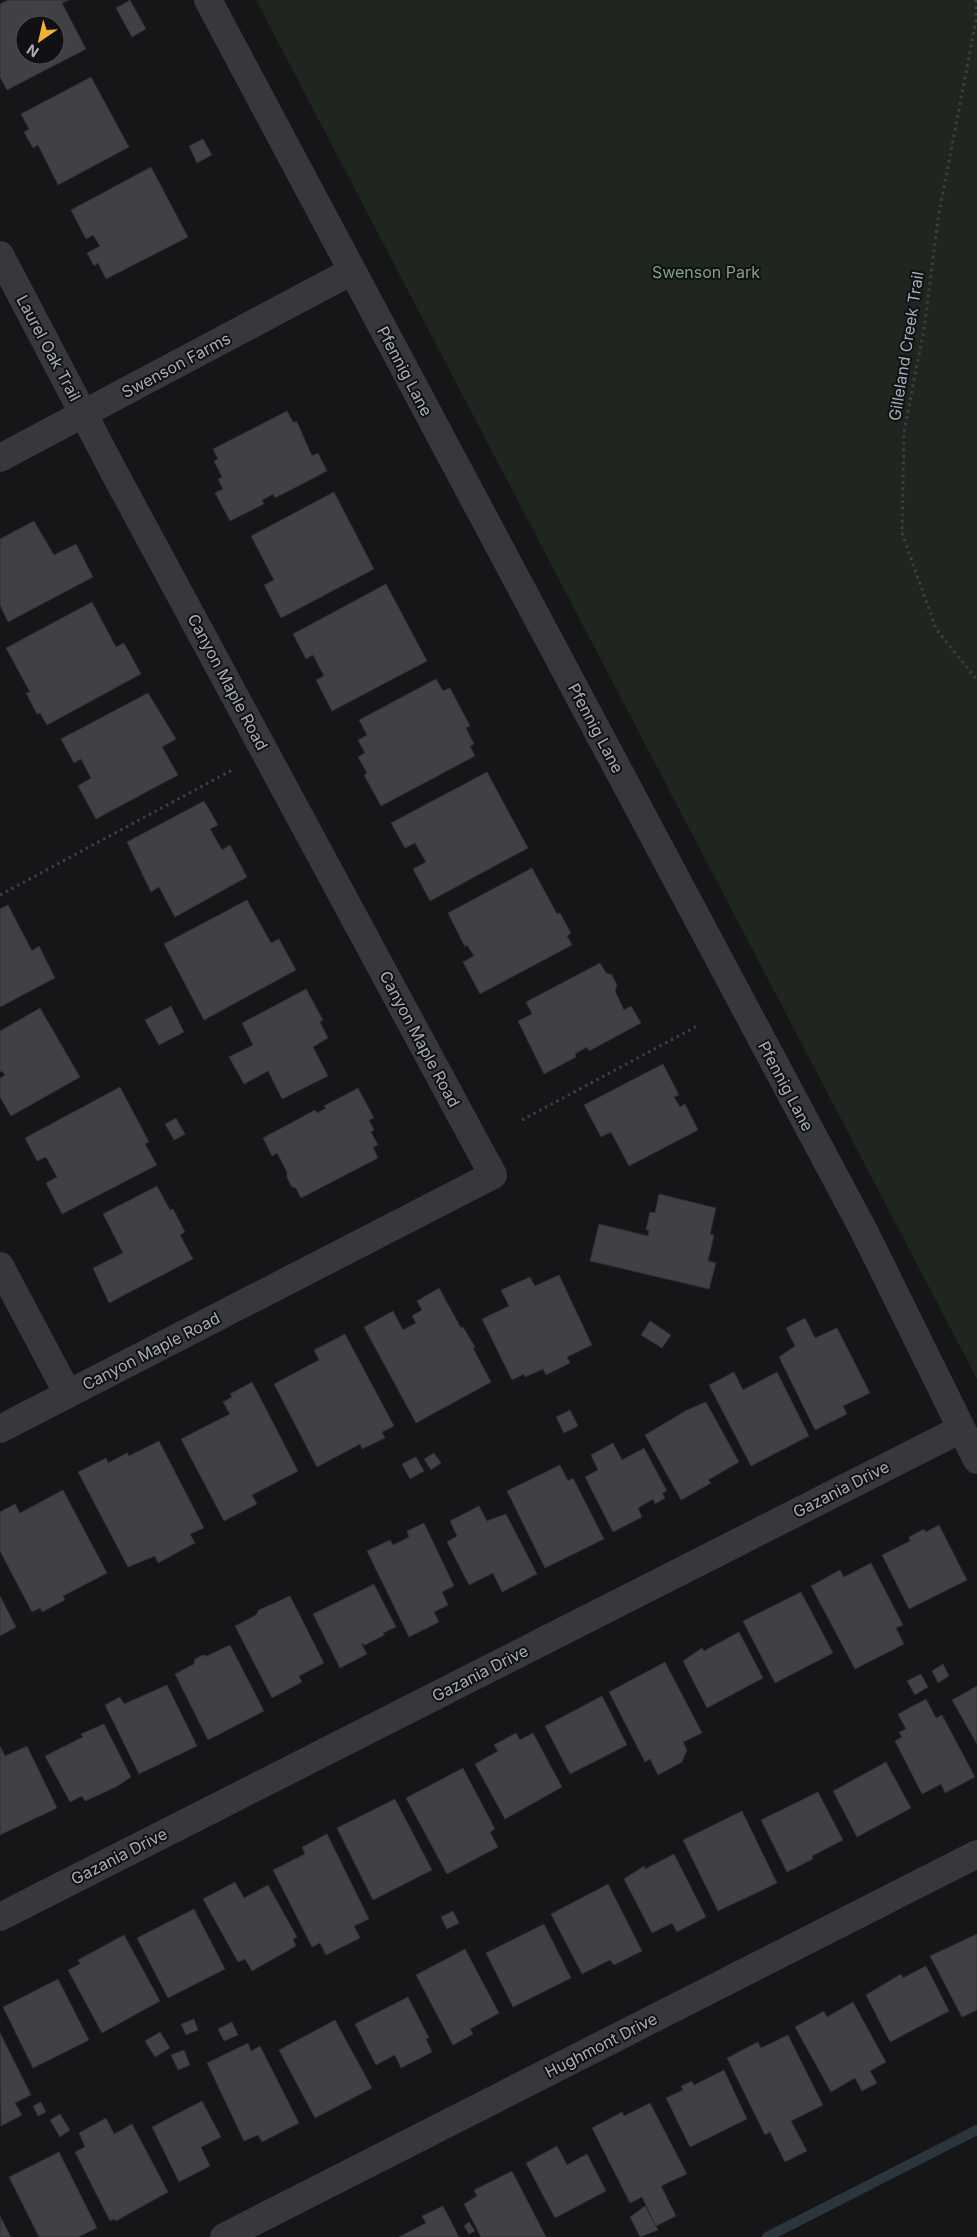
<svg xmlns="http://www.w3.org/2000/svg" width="977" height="2237" font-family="Inter,sans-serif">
	<rect width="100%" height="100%" fill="#161618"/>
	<!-- green -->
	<polygon fill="#1e261f" points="256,0 977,0 977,1379"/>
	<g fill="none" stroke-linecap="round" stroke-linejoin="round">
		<!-- stream -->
		<polyline stroke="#2c353c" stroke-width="10" points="767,2237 977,2130"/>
	</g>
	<!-- building -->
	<g fill="#404145" stroke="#303034" fill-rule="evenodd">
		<path d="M8,0H69L62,3L86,49L7,90L0,77V4ZM25,25H55V55H25Z"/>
		<polygon points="130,0 146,29 132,37 116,8"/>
		<polygon points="91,77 129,147 58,185 38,145 33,148 24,132 29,129 21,114"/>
		<polygon points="203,139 212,155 197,163 189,146"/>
		<polygon points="151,167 188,237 106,279 98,263 94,266 87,253 100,246 93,235 86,239 71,210"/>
		<polygon points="287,411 293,422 297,422 312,456 318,453 327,471 275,498 273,494 262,500 264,504 230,521 215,493 223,489 218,479 222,477 214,461 218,459 213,449"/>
		<polygon points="334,492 374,569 281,618 264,585 274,580 251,536"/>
		<polygon points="34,521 54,555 76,544 93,577 8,622 0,605 0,539"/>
		<polygon points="386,584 427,661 332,711 316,680 324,676 313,655 306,659 293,634"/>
		<polygon points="92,602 116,647 124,643 141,674 47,725 40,713 37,714 26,693 30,692 6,648"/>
		<polygon points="436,679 443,691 450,688 470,726 466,728 474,744 470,746 475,756 381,806 364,775 367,773 358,757 365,753 358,740 367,735 359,720"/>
		<polygon points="148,693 176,739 162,747 178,775 96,819 78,786 91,778 81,759 74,763 61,739"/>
		<polygon points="487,772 528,848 430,901 413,869 426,862 415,843 405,848 391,823"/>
		<polygon points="204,801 218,825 210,829 222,850 230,845 247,877 175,917 159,887 151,892 127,842"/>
		<polygon points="532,868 557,914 560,913 571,933 567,936 572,945 480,994 463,962 474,956 467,945 465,947 448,913"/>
		<polygon points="247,900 271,943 279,939 296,970 204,1020 164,944"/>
		<polygon points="8,905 32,951 39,946 55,978 0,1007 0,909"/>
		<polygon points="600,963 606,973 612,975 617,985 615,991 624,1010 631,1006 641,1023 589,1051 587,1047 575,1054 576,1057 544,1074 518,1021 532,1014 526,1002"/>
		<polygon points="306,989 323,1020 320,1022 328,1038 313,1047 328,1076 282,1099 268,1071 244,1084 229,1057 253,1045 242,1023"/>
		<polygon points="171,1006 184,1032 159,1045 145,1020"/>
		<polygon points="40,1008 80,1077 11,1116 0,1097 0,1078 5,1075 2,1071 0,1072 0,1031"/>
		<polygon points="663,1064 679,1095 674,1097 680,1107 685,1104 698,1130 629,1166 611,1132 601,1137 584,1105"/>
		<polygon points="120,1087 149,1142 145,1144 157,1165 62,1214 46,1183 57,1177 46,1157 37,1161 25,1138"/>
		<polygon points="358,1088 374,1118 369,1120 374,1130 371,1132 378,1145 373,1147 378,1158 301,1198 296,1188 292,1187 287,1178 287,1172 277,1153 272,1156 263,1138 315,1110 317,1113 326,1108 324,1106"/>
		<polygon points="176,1118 185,1134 174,1140 165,1124"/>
		<polygon points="157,1186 170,1210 173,1209 185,1232 180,1235 193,1259 109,1303 93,1268 123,1253 103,1214"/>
		<polygon points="659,1194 716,1208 710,1234 714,1235 708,1261 716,1263 709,1289 590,1261 599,1224 648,1236 649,1230 646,1230 650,1212 655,1213"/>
		<polygon points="559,1275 592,1345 567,1357 570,1363 546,1375 543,1369 525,1377 524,1374 512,1380 482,1319 509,1306 501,1290 530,1277 535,1286"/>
		<polygon points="439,1288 461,1328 463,1327 475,1347 473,1348 491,1382 416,1423 364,1327 393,1311 403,1330 416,1323 412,1316 422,1310 417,1301"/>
		<polygon points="805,1318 815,1338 837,1328 870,1393 843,1406 847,1414 815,1430 779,1357 795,1346 786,1328"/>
		<polygon points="650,1321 671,1335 662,1348 641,1335"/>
		<polygon points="345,1334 394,1426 382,1432 385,1438 362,1449 360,1444 317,1467 274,1384 319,1360 314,1350"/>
		<polygon points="734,1372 743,1390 777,1372 809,1436 751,1466 709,1385"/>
		<polygon points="252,1382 298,1471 252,1495 257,1504 224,1521 181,1439 230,1414 223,1402 232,1397 230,1394"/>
		<polygon points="706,1402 739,1462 708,1480 711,1483 681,1500 645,1435 687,1410"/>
		<polygon points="570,1410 578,1426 564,1433 556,1417"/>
		<polygon points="159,1441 204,1528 190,1534 195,1543 158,1563 155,1556 128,1567 78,1472 106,1458 108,1463 127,1453 129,1456"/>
		<polygon points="613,1443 622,1460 644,1448 667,1491 662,1493 665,1498 655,1504 653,1499 638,1508 642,1517 613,1532 585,1477 598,1470 591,1455"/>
		<polygon points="434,1453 441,1463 431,1470 424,1459"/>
		<polygon points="416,1457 424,1471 410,1479 402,1464"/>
		<polygon points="560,1465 568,1481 573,1478 604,1539 545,1568 507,1491"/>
		<polygon points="63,1490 107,1573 63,1596 65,1600 42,1612 40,1608 32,1612 0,1551 0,1512 15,1504 20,1513"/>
		<polygon points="479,1506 487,1521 506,1514 537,1574 502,1592 493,1573 469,1585 447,1542 457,1536 450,1521"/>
		<polygon points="424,1523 454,1586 442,1592 448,1605 434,1612 439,1622 409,1637 367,1551 390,1540 393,1545 409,1537 407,1531"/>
		<polygon points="939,1525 967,1580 909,1609 882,1555 910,1541 909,1537 924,1529 926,1532"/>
		<polygon points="871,1563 903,1625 896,1628 904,1644 855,1669 811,1586 840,1570 844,1577"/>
		<polygon points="374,1584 396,1627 383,1633 384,1635 365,1645 361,1643 367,1654 340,1668 313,1614"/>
		<polygon points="801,1592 833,1653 775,1683 743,1621"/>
		<polygon points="0,1596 16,1627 0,1636"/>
		<polygon points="290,1596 324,1663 299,1676 302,1682 272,1698 235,1626 256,1615 259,1610"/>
		<polygon points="739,1632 763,1678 707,1708 683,1661 702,1648 704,1651"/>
		<polygon points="230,1645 264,1711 208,1740 175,1674 194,1664 195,1659 203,1655 207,1656"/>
		<polygon points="665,1662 702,1733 683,1742 687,1750 682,1762 658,1775 650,1759 645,1762 609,1692"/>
		<polygon points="943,1664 949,1676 938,1683 932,1671"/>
		<polygon points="921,1674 928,1687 915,1695 907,1681"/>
		<polygon points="167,1685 197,1746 139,1774 105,1705 120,1697 124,1704"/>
		<polygon points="977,1686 977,1744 952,1700"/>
		<polygon points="602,1696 627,1745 570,1774 545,1726"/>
		<polygon points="926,1699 936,1718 942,1715 975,1777 945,1793 941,1784 922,1794 895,1741 902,1737 899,1732 906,1729 898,1714"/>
		<polygon points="104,1724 131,1777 116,1787 85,1801 82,1796 70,1802 45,1756 83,1737 81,1734"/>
		<polygon points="516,1733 520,1740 533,1733 562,1787 505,1819 475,1764 498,1751 494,1745"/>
		<polygon points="0,1746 5,1756 27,1746 57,1808 0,1835"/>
		<polygon points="886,1762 911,1808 857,1837 833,1791"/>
		<polygon points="463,1768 495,1829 490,1832 498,1847 447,1874 406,1798"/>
		<polygon points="818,1792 843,1840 812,1856 813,1859 787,1872 761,1820"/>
		<polygon points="395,1799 432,1870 373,1900 337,1828"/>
		<polygon points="742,1811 777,1883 718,1911 683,1840"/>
		<polygon points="327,1834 369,1919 354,1926 360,1938 326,1955 320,1943 312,1947 273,1870 305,1854 302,1847"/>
		<polygon points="674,1854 706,1917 677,1932 672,1923 652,1933 624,1879 644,1866 645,1869"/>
		<polygon points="235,1882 244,1898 268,1885 297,1937 293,1939 296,1946 252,1971 245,1959 238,1962 203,1899"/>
		<polygon points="608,1884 642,1951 614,1965 610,1960 582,1974 551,1914"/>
		<polygon points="194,1909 225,1969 168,1998 137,1938"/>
		<polygon points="453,1911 459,1923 447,1929 441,1917"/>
		<polygon points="544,1924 571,1978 513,2007 486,1953"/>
		<polygon points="977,1934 977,2010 962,2017 930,1956"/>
		<polygon points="124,1935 160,2001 102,2033 68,1970 80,1964 78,1960"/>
		<polygon points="465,1949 499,2013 470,2029 473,2034 453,2045 416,1975"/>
		<polygon points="926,1966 949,2011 890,2042 866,1995 901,1974 903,1978"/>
		<polygon points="58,1979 89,2040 33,2068 3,2007"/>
		<polygon points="408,1997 429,2038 426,2039 432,2052 401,2068 395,2055 376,2065 355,2024"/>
		<polygon points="853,2002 886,2062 870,2071 877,2083 862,2091 855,2078 831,2092 795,2027 824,2011 827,2017"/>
		<polygon points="194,2019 198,2030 186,2035 181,2024"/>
		<polygon points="335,2020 372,2088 315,2118 279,2050"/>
		<polygon points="232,2022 238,2035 224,2041 218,2029"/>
		<polygon points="160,2032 170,2048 155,2057 145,2041"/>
		<polygon points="0,2033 31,2095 15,2103 22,2115 1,2126"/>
		<polygon points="788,2035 823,2105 791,2121 807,2151 785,2162 770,2132 765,2135 727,2058 758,2042 761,2048"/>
		<polygon points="248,2043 251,2051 260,2046 299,2123 262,2142 258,2135 244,2141 207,2063"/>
		<polygon points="184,2050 190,2065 178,2070 171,2055"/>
		<polygon points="724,2070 747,2119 690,2147 666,2098 683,2090 681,2086 692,2081 694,2085"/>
		<polygon points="202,2101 221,2137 201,2147 210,2166 179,2182 152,2127"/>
		<polygon points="41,2102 46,2112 38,2116 33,2106"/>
		<polygon points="650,2103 687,2174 661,2186 676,2216 656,2226 642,2197 630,2203 592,2128 622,2112 624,2116"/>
		<polygon points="60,2114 70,2130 60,2137 50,2120"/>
		<polygon points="106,2118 114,2134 132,2124 168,2192 116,2221 114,2219 110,2221 75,2152 85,2147 79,2133"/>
		<polygon points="557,2146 567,2165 587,2154 606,2191 555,2218 526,2163"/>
		<polygon points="59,2152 97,2228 78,2237 39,2237 9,2177"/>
		<polygon points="512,2171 546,2237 481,2237 464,2204 477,2196 474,2190"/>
		<polygon points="443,2206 459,2237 399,2237 426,2223 422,2216"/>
		<polygon points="645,2206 658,2230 640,2237 630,2217"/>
		<polygon points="0,2216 11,2237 0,2237"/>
		<polygon points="469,2222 475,2231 469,2234 464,2226"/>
	</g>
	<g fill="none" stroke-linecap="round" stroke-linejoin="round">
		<!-- path -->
		<g stroke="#3d3f44" stroke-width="3" stroke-dasharray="2.5 4" stroke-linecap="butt">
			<polyline points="976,0 976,20 938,219 924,329 904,432 902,533 936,629 977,680"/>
			<polyline points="0,895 234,769"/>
			<polyline points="522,1120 699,1025"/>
		</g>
		<!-- minor -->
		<g stroke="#37383d" stroke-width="28">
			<polyline points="0,255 115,474 493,1175 0,1429"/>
			<polyline points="0,458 352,271"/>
			<polyline points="0,1266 68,1394"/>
			<polyline points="0,1917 961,1429"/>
			<polyline points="224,2237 977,1854"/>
		</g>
		<!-- tertiary -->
		<polyline stroke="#37383d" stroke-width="28" points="208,0 865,1233 977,1460"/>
	</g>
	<g text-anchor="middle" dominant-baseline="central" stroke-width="4" stroke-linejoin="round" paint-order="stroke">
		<!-- park labels -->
		<g font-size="16" fill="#7fa381" stroke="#111113">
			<text x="706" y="272">Swenson Park</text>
		</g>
		<!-- street labels -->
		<g font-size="16" fill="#a8adb8" stroke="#111113">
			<text transform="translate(906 346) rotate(-81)">Gilleland Creek Trail</text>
			<text transform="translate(49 348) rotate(62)">Laurel Oak Trail</text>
			<text transform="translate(176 365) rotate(-28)">Swenson Farms</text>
			<text transform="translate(405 371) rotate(62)">Pfennig Lane</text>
			<text transform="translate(228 682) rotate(62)">Canyon Maple Road</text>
			<text transform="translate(596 728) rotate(62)">Pfennig Lane</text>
			<text transform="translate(420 1039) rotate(62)">Canyon Maple Road</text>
			<text transform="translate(786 1086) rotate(62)">Pfennig Lane</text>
			<text transform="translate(151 1351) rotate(-27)">Canyon Maple Road</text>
			<text transform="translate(841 1489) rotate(-27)">Gazania Drive</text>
			<text transform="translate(480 1673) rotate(-27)">Gazania Drive</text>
			<text transform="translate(119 1856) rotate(-27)">Gazania Drive</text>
			<text transform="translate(601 2045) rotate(-27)">Hughmont Drive</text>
		</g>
	</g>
	<!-- north arrow -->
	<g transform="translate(40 40) rotate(214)"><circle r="24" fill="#111113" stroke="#4d4f55"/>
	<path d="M0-4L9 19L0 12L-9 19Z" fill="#f2b134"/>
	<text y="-8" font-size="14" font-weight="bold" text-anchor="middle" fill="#a8adb8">N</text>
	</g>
</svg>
